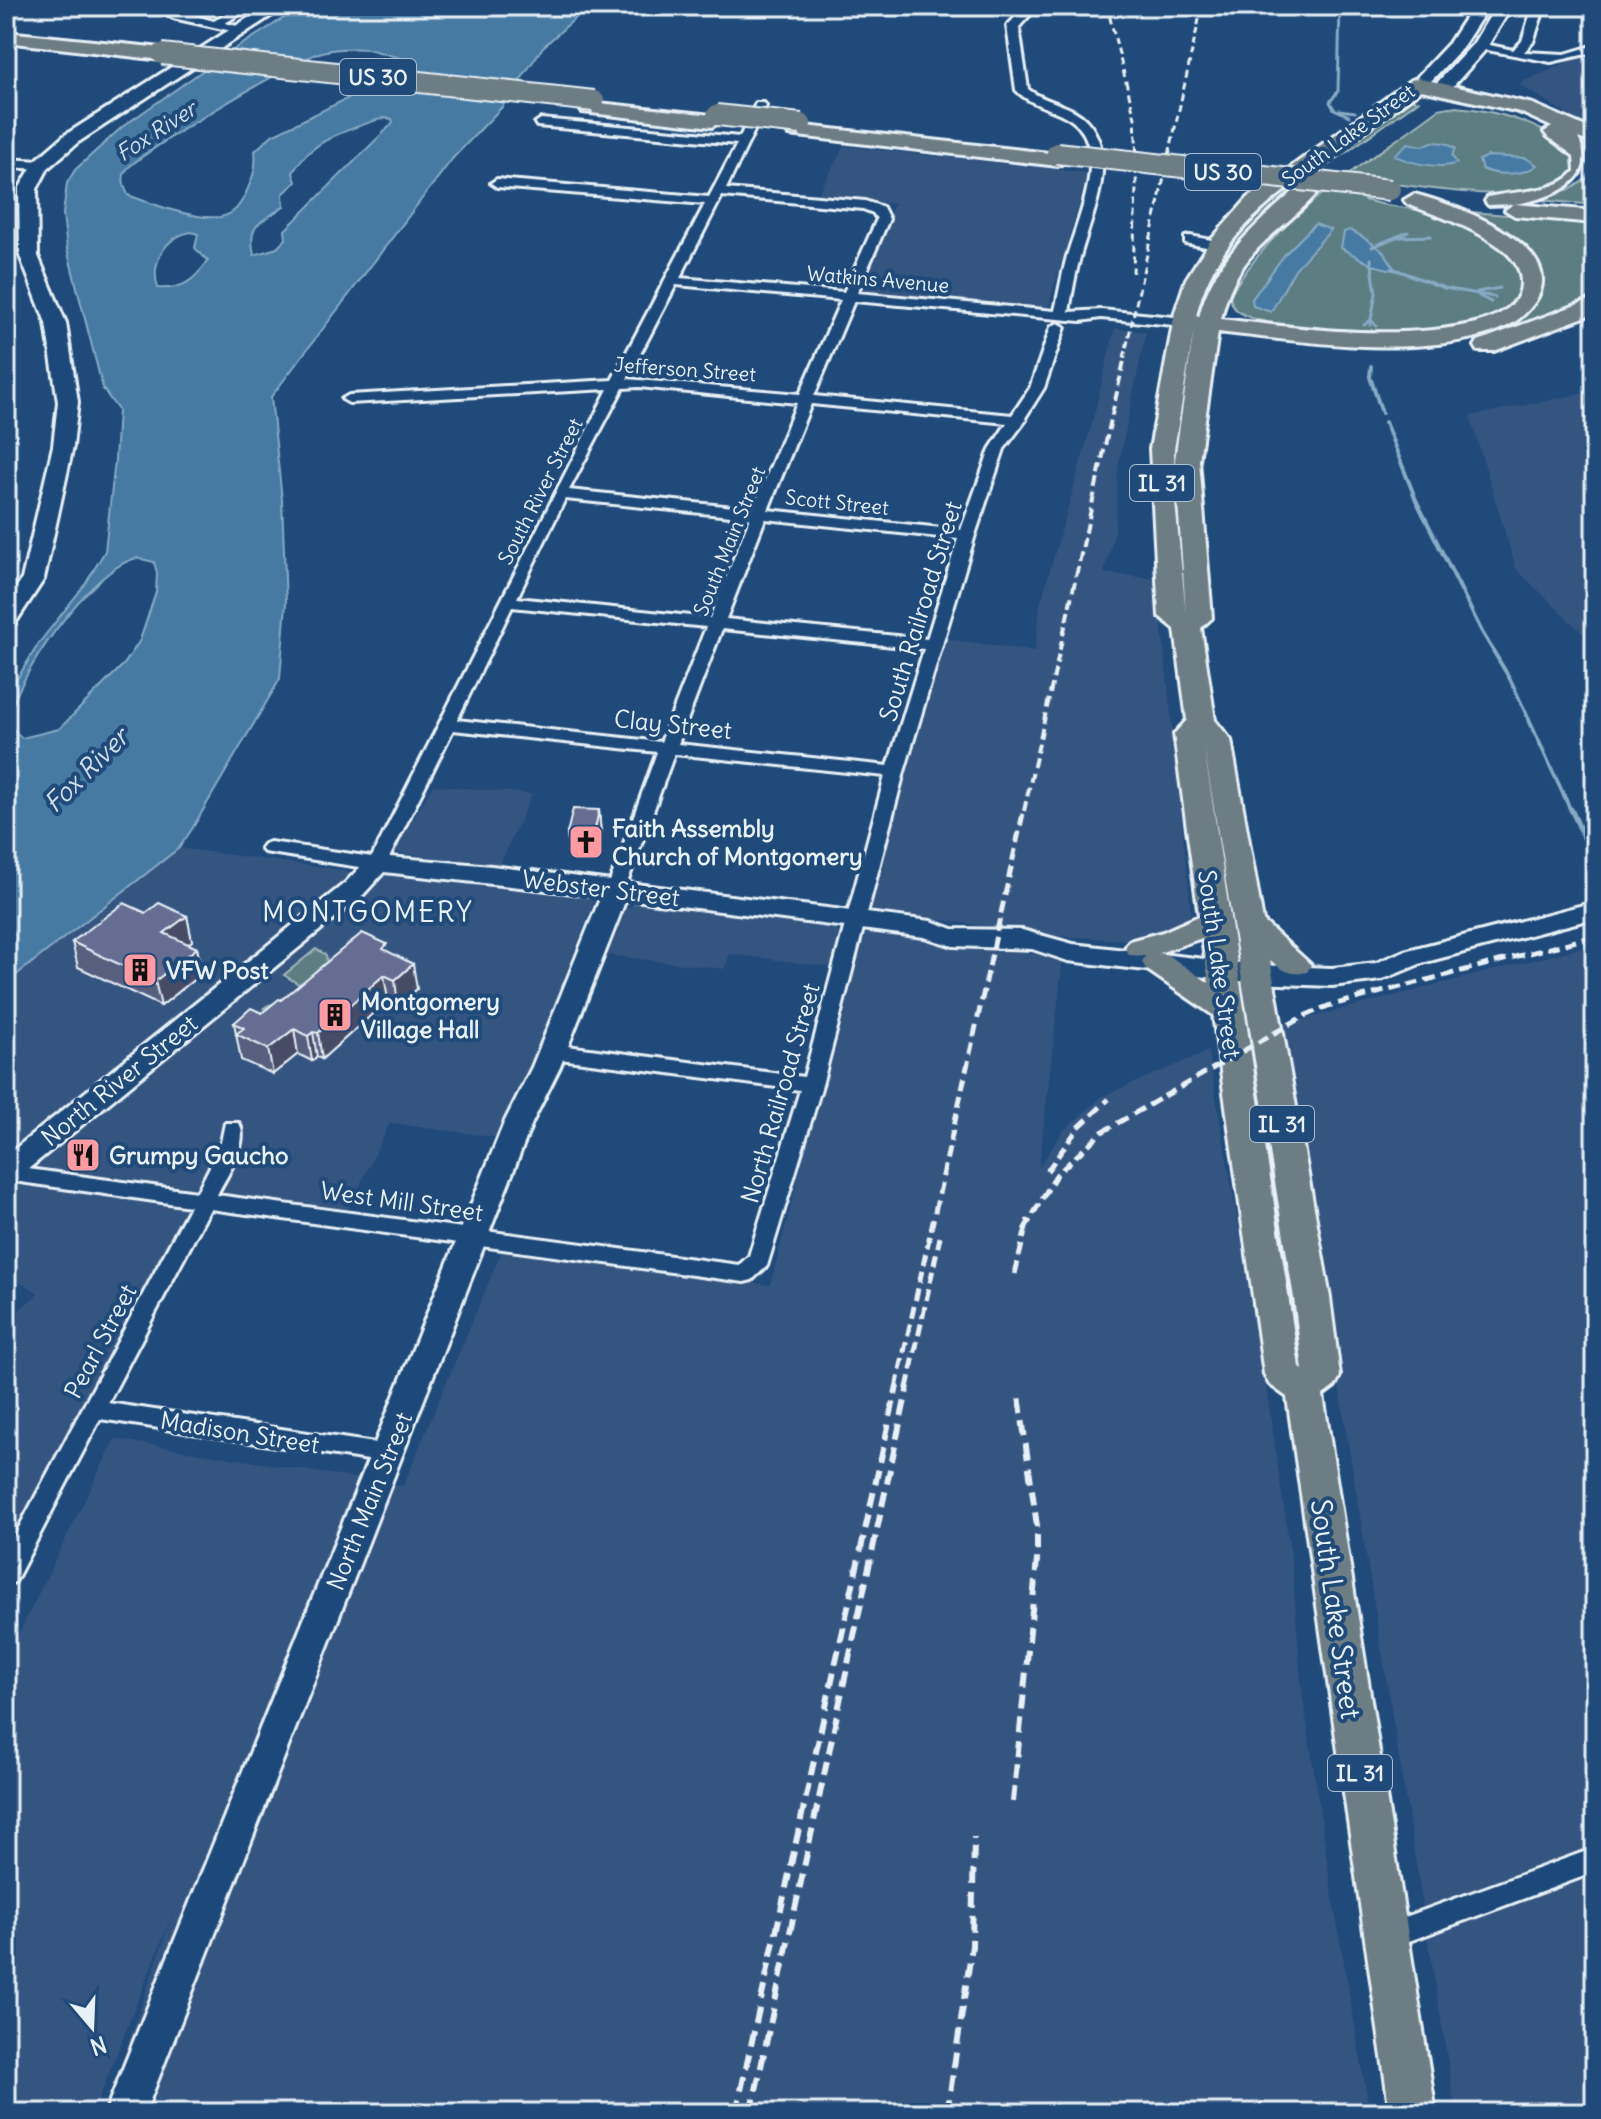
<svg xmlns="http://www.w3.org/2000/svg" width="1601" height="2119" font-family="Delius,sans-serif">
	<rect width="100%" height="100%" fill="#1f4a7a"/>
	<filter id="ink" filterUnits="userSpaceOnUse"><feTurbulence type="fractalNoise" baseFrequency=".0125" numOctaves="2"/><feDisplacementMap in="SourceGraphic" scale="16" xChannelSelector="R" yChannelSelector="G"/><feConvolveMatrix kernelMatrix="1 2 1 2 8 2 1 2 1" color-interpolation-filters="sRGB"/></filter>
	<g filter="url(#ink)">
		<!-- built -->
		<g fill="#345481">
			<polygon points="1595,50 1595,131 1518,84"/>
			<polygon points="844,146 1088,173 1045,318 856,303 894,204 818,194"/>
			<polygon points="1115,328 1146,332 1118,467 1115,531 1104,573 1157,579 1191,912 1184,927 1146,941 1056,936 865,909 947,639 1035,651 1040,605 1092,423"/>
			<polygon points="1595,391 1595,645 1516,569 1470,416"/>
			<polygon points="433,785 532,794 499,866 394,852"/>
			<polygon points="179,848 343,870 350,873 340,885 6,1165 6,983"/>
			<polygon points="408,874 590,897 594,902 501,1138 390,1123 345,1216 15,1170 366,896 384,876"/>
			<polygon points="635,903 834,927 843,937 832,967 730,954 724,969 607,955 625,909"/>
			<polygon points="870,931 1063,958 1039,1167 1063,1131 1103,1096 1208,1051 1264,1372 1292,1563 1301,1683 1332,1893 1370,2113 104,2113 175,1908 93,2113 6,2113 6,1659 115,1439 403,1486 503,1248 770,1285 862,936"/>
			<polygon points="1595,944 1595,2113 1456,2113 1281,1025"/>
			<polygon points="6,1177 195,1201 6,1562 6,1321 39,1293 6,1275"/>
		</g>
		<!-- green -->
		<g fill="#5b7d82" stroke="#a2b7bd" stroke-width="2">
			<path d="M1457,95L1505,106L1595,143V205L1528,199L1571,189L1590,176L1593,162C1574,121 1494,108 1454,99Z"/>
			<polygon points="1409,99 1418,101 1316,174 1303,173"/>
			<path d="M1449,107C1486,107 1567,127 1578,166C1552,212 1432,188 1387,183L1364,200C1395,209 1429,208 1459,222C1486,233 1540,262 1517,297C1510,308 1503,315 1490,320C1472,327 1444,332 1424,333C1390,334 1262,331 1238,311C1232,307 1231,302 1230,295C1283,208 1361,168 1439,109Z"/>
			<polygon points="1277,192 1291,194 1215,284 1211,283 1235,236"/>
			<path d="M1446,210L1595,222V300L1527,328L1518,323C1537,304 1541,290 1534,264Z"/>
			<path d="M316,949L326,955L328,971L320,990L288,1009L264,1008C273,1000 286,1005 296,997L300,985L284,975Z"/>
		</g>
		<!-- water -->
		<g fill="#467aa3" stroke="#87aac5" stroke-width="2" fill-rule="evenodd">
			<path d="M303,6H589L543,47L502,107L453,158L271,397L282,500L286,603L280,679L192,829L179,848L6,983V697L39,643L86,583L105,551L115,460L118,410L103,389L67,249L63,214L67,183L75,170L122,127L225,55ZM368,49L404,59L406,70L272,135L255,151C257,167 253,177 246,193C241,204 234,215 220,217C195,220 152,204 128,195C125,188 121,180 125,172C131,157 298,59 319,53C335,48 351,48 368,49ZM383,118L392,119L393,123L285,230L286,239L277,248L254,255C247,223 260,224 284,206L283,194L296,182L293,173C309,140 350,129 383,118ZM191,232L198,234L195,248L208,261C194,280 183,290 158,288C150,263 165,237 191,232ZM137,558L154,562L157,573L156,592L140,640L125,663L59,729L22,738L7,724C14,679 91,568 137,558Z"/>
			<path d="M1432,142L1445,143L1455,148L1452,156L1457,163C1442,170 1408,163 1394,155L1408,143L1423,146Z"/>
			<path d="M1488,156L1526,158L1537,165C1524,176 1497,176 1482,169L1479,160Z"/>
			<polygon points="1315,224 1331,230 1295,269 1271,312 1253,306 1252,299 1285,254"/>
			<path d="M1349,230C1356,232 1381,248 1386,255C1391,261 1391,265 1397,271L1372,265L1341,248L1344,232Z"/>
		</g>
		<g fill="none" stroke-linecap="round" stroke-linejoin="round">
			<!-- stream-far2 -->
			<g stroke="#87aac5" stroke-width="3">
				<polyline points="1340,6 1338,91 1330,102 1334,109 1349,116"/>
				<polyline points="1339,110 1355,112"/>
				<polyline points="1399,237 1431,236"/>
				<polyline points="1372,247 1408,232"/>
				<polyline points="1392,268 1444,288 1495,297"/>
				<polyline points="1477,292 1500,288"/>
				<polyline points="1479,296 1491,302"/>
				<polyline points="1364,325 1371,320 1376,326"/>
				<polyline points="1370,325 1376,293 1371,259"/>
			</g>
			<!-- stream-far1 -->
			<g stroke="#87aac5" stroke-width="4">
				<polyline points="1371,366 1370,377 1382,413"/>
				<polyline points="1385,422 1416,500 1482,632 1510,679 1571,811"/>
			</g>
			<!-- stream -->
			<polyline stroke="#87aac5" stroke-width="5" points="1571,809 1595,862"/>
			<defs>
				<g id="street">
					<path d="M153,6C173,6 194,16 214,21L239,6H253L225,23L245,28L247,30L241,33L173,18Z"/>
					<path d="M1026,6H1038L1019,27L1028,89C1045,103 1072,104 1087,121C1120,158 1091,216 1080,257C1075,275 1072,294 1069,312L1101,310L1184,318L1191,322L1184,326L1101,318L1081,321L854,301L814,396L1012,415L1030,388L1051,327L1058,323L1065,327L1044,388L1025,418L1026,420L1004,449L975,535L904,772L822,1085L767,1266L752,1280L744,1282L210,1209L108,1403L388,1445L396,1448L400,1454L396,1460L388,1463L100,1419L15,1582L6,1585V1552L190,1206L6,1180V1166L197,1192L220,1147L225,1123H239C250,1144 226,1176 217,1195L739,1265L749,1256L800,1090L552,1058L542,1051L552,1044L804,1077L885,776L674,754L623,894L616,896L607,890L657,752L453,730L384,868L378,870L264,852L261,848L264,844L270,842L372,857L608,389L349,403L342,399L349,395L612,380L705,204L497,187L491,183L497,179L709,197L737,144L537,126L535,123L541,119L740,137L756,103H764L766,106L726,189L865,201L883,207L889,219L857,293L1055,311C1059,293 1062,274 1067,256C1077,222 1106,158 1079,127C1063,108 1033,109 1016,90L1007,26ZM722,196L863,209L873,213L877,219L844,292L680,278ZM676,285L841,300L800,394L627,379ZM639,387L797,403L753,509L569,490L623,388ZM811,404L1007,423L990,449L961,530L768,510ZM565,499L750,518L710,618L517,598ZM765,519L958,539L927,639L726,619ZM512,607L706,627L661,742L457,720ZM722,629L924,649L888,766L678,744Z"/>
					<polygon points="1533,6 1545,6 1533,42 1524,52 1565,54 1595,45 1595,52 1551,62 1476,48 1476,44 1480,43 1513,50 1522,41"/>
					<polygon points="6,159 41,161 47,165 41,169 6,167"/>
					<polygon points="1190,236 1222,242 1224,245 1217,249 1185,243 1185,237"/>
					<polygon points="1595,1848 1595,1872 1385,1950 1375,1946 1371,1937 1375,1928"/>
				</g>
				<g id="secondary">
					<polygon points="267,6 286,6 77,143 48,168 37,189 38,256 66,323 78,402 73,446 44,579 14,625 6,627 6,603 22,579 53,446 58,402 46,323 20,256 19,189 35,161 65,135"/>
					<polygon points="1473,6 1489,6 1461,49 1431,81 1419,81 1417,78 1419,75 1449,43"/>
					<polygon points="1496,6 1512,6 1486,49 1447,93 1435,93 1433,89 1435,85 1473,44"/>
					<polygon points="378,856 492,866 931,921 953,929 1022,930 1073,944 1257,965 1332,968 1376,963 1404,951 1595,902 1595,918 1422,963 1381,980 1332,986 1257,983 1068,961 1032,949 953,946 924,937 626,899 560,1067 532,1123 145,2113 105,2113 504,1123 532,1067 601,896 384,872 363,895 16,1179 6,1182 6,1156 345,883 369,858"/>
				</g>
				<g id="primary">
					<polygon points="6,32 162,48 171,54 162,60 6,42"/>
					<path d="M1418,78L1533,104L1595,131V144L1578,138C1601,183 1547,199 1515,204L1595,211V223L1515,216L1505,210L1514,204L1488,205L1485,201L1488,197C1515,190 1556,194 1575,171L1574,156L1547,136L1544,132L1552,127L1520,112L1421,90C1390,113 1358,136 1327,159C1268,202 1213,241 1196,316L1199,317C1214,255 1265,217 1310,177L1317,175L1327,181C1287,234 1238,242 1221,319C1290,327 1363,337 1433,330C1460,327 1522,320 1521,282C1521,267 1512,257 1500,247C1473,227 1438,216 1407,204L1404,200L1414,194C1454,204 1574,247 1534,303C1521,321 1505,329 1484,335C1404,358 1299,341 1218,332L1199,460L1212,618L1201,628L1215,720L1231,740L1263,921L1311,965L1307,972C1290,976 1283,970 1270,960L1330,1298L1340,1376L1335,1386L1323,1395L1436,2113H1390L1287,1397L1269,1384L1264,1374L1213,1015L1146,969L1142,962L1145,956L1129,955L1125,948L1129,941L1163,932L1199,916L1174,734L1187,720L1175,629L1159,616L1150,449L1175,312L1186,279L1210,241L1248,198L1411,80ZM1194,329L1175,460L1186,613L1175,503L1174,449ZM1203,741L1294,1298L1303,1370L1299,1367ZM1202,938L1209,983L1168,955L1159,953Z"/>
					<polygon points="589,102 712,115 722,121 712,127 582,112 579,108 582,104"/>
					<polygon points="796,125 1058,154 1068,160 1058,166 789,135 786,131"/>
					<polygon points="1595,298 1595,313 1494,351 1478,351 1475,346 1478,341"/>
				</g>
			</defs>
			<!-- street casing -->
			<use href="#street" stroke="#e8f1f8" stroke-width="6"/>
			<!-- secondary casing -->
			<use href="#secondary" stroke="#e8f1f8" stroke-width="6"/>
			<!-- primary casing -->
			<use href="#primary" stroke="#e8f1f8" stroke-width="6"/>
			<!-- street -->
			<use href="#street" fill="#1f4a7a" fill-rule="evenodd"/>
			<!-- secondary -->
			<use href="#secondary" fill="#1f4a7a" fill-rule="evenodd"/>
			<!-- primary -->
			<use href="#primary" fill="#6d7d84" fill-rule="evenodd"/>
			<!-- rail-far3 -->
			<g stroke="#e8f1f8" stroke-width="3" stroke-dasharray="7 4" stroke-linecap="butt">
				<polyline points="1107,6 1135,118 1137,159 1133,273"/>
				<polyline points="1124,358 1202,6"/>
			</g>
			<!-- rail-far2 -->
			<polyline stroke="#e8f1f8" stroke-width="4" stroke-dasharray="10 5" stroke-linecap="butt" points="1024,811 1125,356"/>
			<!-- rail-far1 -->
			<g stroke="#e8f1f8" stroke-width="5" stroke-dasharray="12 6" stroke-linecap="butt">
				<polyline points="1047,1171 1079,1127 1109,1099"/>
				<polyline points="1024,1230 1056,1175 1102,1132 1304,1016 1328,1006 1595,936"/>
				<polyline points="1015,1274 1028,1219"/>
				<polyline points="896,1388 1024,809"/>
				<polyline points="907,1388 940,1237"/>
			</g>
			<!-- rail -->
			<g stroke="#e8f1f8" stroke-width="6" stroke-dasharray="15 8" stroke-linecap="butt">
				<polyline points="1013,1802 1037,1560 1037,1526 1019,1396"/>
				<polyline points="736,2113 897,1386"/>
				<polyline points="751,2113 908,1386"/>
				<polyline points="947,2113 972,1946 974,1837"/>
			</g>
			<defs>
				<g id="primary-bridge">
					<polyline points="162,54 594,101"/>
					<polyline points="717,115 801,124"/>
					<polyline points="1057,153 1390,190"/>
				</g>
			</defs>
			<!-- primary-bridge casing -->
			<use href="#primary-bridge" stroke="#e8f1f8" stroke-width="24" stroke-linecap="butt"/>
			<!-- primary-bridge -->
			<use href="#primary-bridge" stroke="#6d7d84" stroke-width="20"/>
		</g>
		<!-- wall -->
		<g fill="#575e7e" stroke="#e8f1f8" stroke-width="2">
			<polygon points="599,810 601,835 596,859 569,858 567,833"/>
			<polygon points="146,913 187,916 192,941 188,944 197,948 202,973 161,1006 78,967 72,942"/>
			<polygon points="389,952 417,989 398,1005 388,1000 322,1059 317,1057 312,1061 298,1054 273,1074 241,1060 234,1023 262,1013 281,1000"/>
		</g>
		<!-- shaded-wall -->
		<g fill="#474c66" stroke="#e8f1f8" stroke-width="2">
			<polygon points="599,810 601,835 596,859 594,834"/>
			<polygon points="187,916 192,941 169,958 164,933"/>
			<polygon points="197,948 202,973 161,1006 155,981"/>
			<polygon points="413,964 417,989 398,1005 395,980"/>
			<polygon points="384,975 388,1000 322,1059 318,1033"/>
			<polygon points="294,1029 298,1054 273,1074 268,1049"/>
			<polygon points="313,1032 317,1057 312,1061 308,1036"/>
		</g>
		<!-- building -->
		<g fill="#656d92" stroke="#e8f1f8" stroke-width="2">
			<polygon points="573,809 599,810 594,834 567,833"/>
			<polygon points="124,903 146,913 159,903 187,916 164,933 197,948 155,981 72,942"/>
			<polygon points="362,933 387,944 383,949 413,964 395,980 384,975 318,1033 313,1032 308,1036 294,1029 268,1049 236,1034 244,1028 234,1023 251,1008 262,1013 279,999 281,1000"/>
		</g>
	</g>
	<!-- icons -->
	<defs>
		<symbol id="church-square" viewBox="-11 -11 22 22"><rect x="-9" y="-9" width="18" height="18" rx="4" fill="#ff9aa2" stroke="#1f4a7a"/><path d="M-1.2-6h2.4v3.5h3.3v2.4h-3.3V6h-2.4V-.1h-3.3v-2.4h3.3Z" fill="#111"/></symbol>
		<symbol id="building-square" viewBox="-11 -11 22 22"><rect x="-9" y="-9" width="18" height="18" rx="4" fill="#ff9aa2" stroke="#1f4a7a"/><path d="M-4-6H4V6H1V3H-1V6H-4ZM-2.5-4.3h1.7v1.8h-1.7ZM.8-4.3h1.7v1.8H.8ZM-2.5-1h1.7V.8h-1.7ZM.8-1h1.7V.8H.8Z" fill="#111"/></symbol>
		<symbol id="restaurant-square" viewBox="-11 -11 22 22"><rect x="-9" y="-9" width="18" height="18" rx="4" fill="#ff9aa2" stroke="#1f4a7a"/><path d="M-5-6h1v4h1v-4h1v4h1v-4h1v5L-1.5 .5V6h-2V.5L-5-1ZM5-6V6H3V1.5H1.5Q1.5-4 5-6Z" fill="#111"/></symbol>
	</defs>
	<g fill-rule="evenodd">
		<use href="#church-square" x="566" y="822" width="40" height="40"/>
		<use href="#building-square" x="120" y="950" width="40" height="40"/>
		<use href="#building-square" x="315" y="995" width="40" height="40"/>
		<use href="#restaurant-square" x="63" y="1135" width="40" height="40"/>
	</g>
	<g text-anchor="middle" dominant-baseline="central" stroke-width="8" stroke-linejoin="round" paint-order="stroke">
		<!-- far-street labels -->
		<g font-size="20" fill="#e8f1f8" stroke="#1f4a7a">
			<text transform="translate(1348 135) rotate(-36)">South Lake Street</text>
			<text transform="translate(878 279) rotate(5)">Watkins Avenue</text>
			<text transform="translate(685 369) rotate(4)">Jefferson Street</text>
			<text transform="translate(540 491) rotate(-63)">South River Street</text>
			<text transform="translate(837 502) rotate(6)">Scott Street</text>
			<text transform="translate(729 541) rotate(-68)">South Main Street</text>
		</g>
		<!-- shield labels -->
		<g fill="#1f4a7a" stroke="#acbfd2" stroke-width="2">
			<rect x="340" y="59" width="76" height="36" rx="6"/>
			<rect x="1185" y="154" width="76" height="36" rx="6"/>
			<rect x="1130" y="465" width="64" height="36" rx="6"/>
			<rect x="1250" y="1106" width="64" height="36" rx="6"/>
			<rect x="1328" y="1755" width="64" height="36" rx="6"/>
		</g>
		<g font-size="22" font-weight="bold" fill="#e8f1f8">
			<text x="378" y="77">US 30</text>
			<text x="1223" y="172">US 30</text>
			<text x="1162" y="483">IL 31</text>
			<text x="1282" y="1124">IL 31</text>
			<text x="1360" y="1773">IL 31</text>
		</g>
		<!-- far-water labels -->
		<g font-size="22" font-style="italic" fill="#d0dfeb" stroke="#1f4a7a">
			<text transform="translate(156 131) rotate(-33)">Fox River</text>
		</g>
		<!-- street labels -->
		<g font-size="24" fill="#e8f1f8" stroke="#1f4a7a">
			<text transform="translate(920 611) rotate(-73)">South Railroad Street</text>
			<text transform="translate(673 724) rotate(6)">Clay Street</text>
			<text transform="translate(601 888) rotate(7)">Webster Street</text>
			<text transform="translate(1220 964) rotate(82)">South Lake Street</text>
			<text transform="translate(119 1080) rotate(-39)">North River Street</text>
			<text transform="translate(780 1093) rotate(-74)">North Railroad Street</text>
			<text transform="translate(402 1201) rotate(8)">West Mill Street</text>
			<text transform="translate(100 1341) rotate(-62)">Pearl Street</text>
			<text transform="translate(240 1432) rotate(9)">Madison Street</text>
			<text transform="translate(369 1501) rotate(-68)">North Main Street</text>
		</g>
		<!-- poi labels -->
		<g font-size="24" font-weight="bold" fill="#e8f1f8" stroke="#1f4a7a" text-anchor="start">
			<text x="612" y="828">Faith Assembly<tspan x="612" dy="28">Church of Montgomery</tspan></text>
			<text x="166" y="970">VFW Post</text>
			<text x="361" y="1001">Montgomery<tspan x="361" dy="28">Village Hall</tspan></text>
			<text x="109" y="1155">Grumpy Gaucho</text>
		</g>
		<!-- water labels -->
		<g font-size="26" font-style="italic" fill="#d0dfeb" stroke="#1f4a7a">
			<text transform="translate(86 770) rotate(-45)">Fox River</text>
		</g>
		<!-- quarter labels -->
		<g font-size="28" letter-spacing="2" fill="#e8f1f8" stroke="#1f4a7a">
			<text x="368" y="912">MONTGOMERY</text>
		</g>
		<!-- near-street labels -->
		<g font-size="28" fill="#e8f1f8" stroke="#1f4a7a">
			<text transform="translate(1336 1609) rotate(82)">South Lake Street</text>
		</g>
	</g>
	<!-- margin -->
	<rect width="1601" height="2119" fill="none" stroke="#1f4a7a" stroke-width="32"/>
	<rect x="16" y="16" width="1569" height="2087" fill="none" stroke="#e8f1f8" stroke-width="3" filter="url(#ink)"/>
	<!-- north arrow -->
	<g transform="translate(92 2027) rotate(161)" stroke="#1f4a7a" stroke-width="6" paint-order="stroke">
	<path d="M0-6L14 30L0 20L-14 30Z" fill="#e8f1f8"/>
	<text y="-12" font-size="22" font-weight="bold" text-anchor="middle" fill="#e8f1f8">N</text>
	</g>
</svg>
